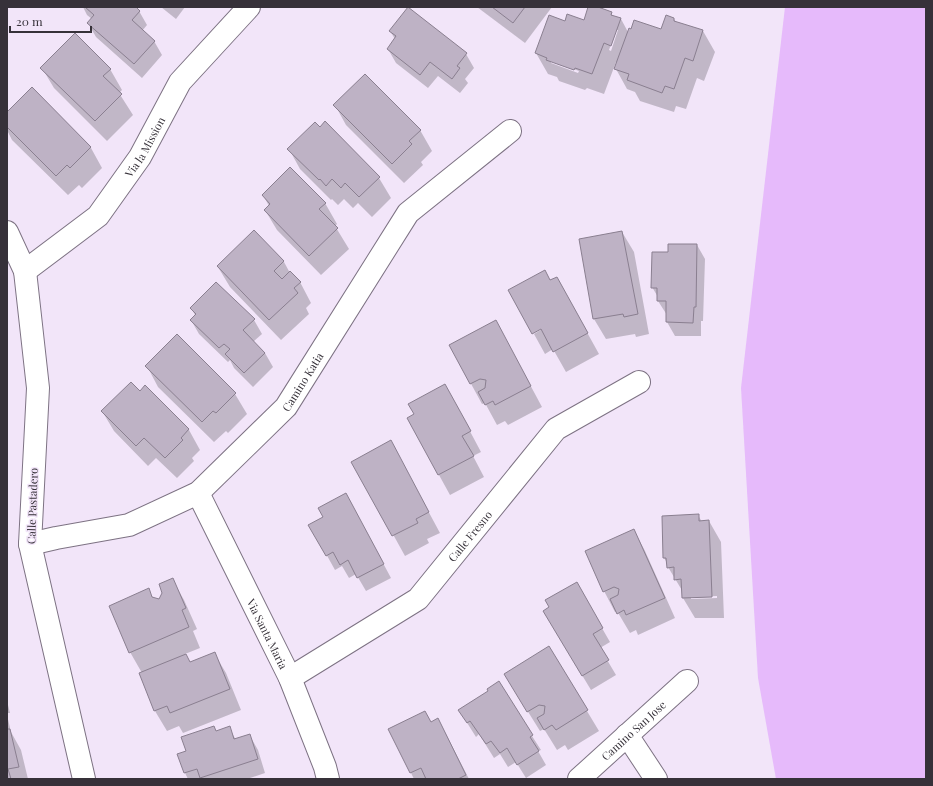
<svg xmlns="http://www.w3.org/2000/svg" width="933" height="786" font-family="'Playfair Display',serif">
	<rect width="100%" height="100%" fill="#f2e5f9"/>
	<!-- green -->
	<polygon fill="#e6bafb" points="785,7 926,7 926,779 776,779 758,678 741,388"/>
	<!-- shadow -->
	<g fill="#0003" fill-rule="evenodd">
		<polygon points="83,7 134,7 139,11 147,25 142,31 154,41 162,55 142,78 96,37 88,23 92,19 87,15"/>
		<polygon points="161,7 185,7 176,19"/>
		<polygon points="477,7 552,7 525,43"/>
		<path d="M589,7H595L611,13L613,17L621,19L628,32L662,30L674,19L676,22L703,31L715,52L704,81L697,78L686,109L676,106L674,112L640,101L635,92L627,89L616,69L618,63L616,62L604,94L587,88L585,90L559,81L557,77L548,74L536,53L565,22L584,21ZM616,30H618L611,51L609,50ZM551,61L579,71L578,73L551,63Z"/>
		<polygon points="390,31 466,54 474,68 465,79 468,83 460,93 438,76 428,88 396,63 388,49 395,39"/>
		<polygon points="42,68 110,69 122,90 119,93 133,115 107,141 54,88"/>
		<polygon points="32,89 91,148 102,168 82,188 79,185 68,195 12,140 7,130 7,113"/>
		<polygon points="335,105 420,130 432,151 421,162 423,165 404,183 346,125"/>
		<polygon points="325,123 379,178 391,198 372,217 358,203 353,208 344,199 338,205 332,199 331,200 300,169 289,149 320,129"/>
		<polygon points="263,195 325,203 337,224 335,226 349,249 321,275 277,230 265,210 269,206"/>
		<polygon points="254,231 284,262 290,273 300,282 311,303 306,308 309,314 281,340 230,287 218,267"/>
		<polygon points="622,232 634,252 649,334 636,337 635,334 606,339 594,319"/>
		<polygon points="697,245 705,259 703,321 701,321 701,336 675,336 667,322 667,315 658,301 658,297 652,287 669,253"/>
		<polygon points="550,282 568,298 599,354 566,372 553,349 545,354 534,334 545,327"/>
		<polygon points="191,308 254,320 262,334 253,342 265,353 273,367 253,387 234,368 230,360 228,362 199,334 191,320 195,315"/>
		<polygon points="177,336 235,394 247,414 228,433 226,431 214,442 158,387 147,366"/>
		<polygon points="507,342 542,407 508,425 505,421 497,425 485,403 482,404 450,345"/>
		<polygon points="145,387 189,430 200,450 192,458 194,461 177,478 156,458 148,466 114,431 102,411 140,392"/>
		<polygon points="456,405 481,452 473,456 484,477 450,495 439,475"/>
		<polygon points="391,442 440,533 427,539 429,543 405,556 353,462"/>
		<polygon points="354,509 391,578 366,591 356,574 349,578 342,566 335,570 310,525"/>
		<path d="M698,515L702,522L709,521L721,542L724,618H695L683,598V592L668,567V564L664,558ZM717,596V598L691,599V597Z"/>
		<polygon points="634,530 645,551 675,618 638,635 636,630 630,633 617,611 615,612 604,591"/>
		<polygon points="172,579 184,600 197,629 193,631 200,648 185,654 190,663 214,653 226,673 241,710 183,733 179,726 167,731 155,711 140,674 142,673 130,652 148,590 153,598 159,600"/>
		<polygon points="576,583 610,642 600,648 616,675 591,690 544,612"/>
		<polygon points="549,648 599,731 568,750 565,745 557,750 544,729 540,731 517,694"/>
		<polygon points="498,683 541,750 538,751 546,765 526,778 516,762 508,767 500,754 494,758 479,734 476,737 459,710 489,691"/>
		<polygon points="7,701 10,713 7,713"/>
		<polygon points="7,715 11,732 21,750 28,779 7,779"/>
		<polygon points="438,720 449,740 469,779 414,779 411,773 431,723"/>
		<polygon points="229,728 236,740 250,736 258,750 265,773 247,779 188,779 185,773 188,752 216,732"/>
	</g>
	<!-- building -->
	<g fill="#beb2c5" stroke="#8a7f90">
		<polygon points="85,7 136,7 140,11 132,20 155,41 134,64 87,23 94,15"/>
		<polygon points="408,7 467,53 457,66 460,68 452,79 430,62 420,75 387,49 396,36 389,31"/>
		<polygon points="492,7 525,7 513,23"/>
		<polygon points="588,7 598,7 612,12 611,15 621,18 611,46 604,43 592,74 575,68 574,70 546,60 547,58 535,53 549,15 565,21 567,14 584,20"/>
		<polygon points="666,15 674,18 674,21 703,30 693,61 685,58 674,89 665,86 662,93 627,80 629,74 614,69 629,28 631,29 634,20 661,29"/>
		<polygon points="75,33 111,69 103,76 122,94 95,121 40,68"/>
		<polygon points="365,74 421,130 409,141 412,144 392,164 333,105"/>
		<polygon points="32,87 91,147 70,168 67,165 56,176 7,127 7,112"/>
		<polygon points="325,121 380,177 359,197 345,183 341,188 332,179 326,186 320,179 319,180 287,149 315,122 320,127"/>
		<polygon points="290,167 326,203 319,209 338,228 309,256 264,210 270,204 262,195"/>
		<polygon points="254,230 284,261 274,271 282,279 290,271 301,282 294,288 298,293 269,320 217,266"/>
		<polygon points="622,231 638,314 624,317 623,314 593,319 579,239"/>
		<polygon points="668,244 697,244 696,307 694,307 693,323 666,322 666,301 657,301 657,288 651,288 652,252 668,252"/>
		<polygon points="545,270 550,280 557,277 588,333 553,352 541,329 532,334 508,290"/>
		<polygon points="216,282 255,319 243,330 265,353 244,373 225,354 230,349 224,344 219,348 190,320 196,314 190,308"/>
		<polygon points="496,320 531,386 495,405 493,401 485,405 478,392 485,388 486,380 480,379 470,384 449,345"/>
		<polygon points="177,334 236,393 216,413 213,411 202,422 145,366"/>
		<polygon points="131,382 140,391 145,385 189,429 181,438 183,440 165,458 144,438 136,446 101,411"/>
		<polygon points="445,384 471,431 462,436 474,456 438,475 407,418 414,414 408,404"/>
		<polygon points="391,440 429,512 416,519 418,523 392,536 351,462"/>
		<polygon points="346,493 384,564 357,578 348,560 340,565 333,552 326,556 308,525 323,517 318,508"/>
		<polygon points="699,514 699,521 709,520 712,597 682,598 681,579 674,580 674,567 667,568 666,558 663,558 662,516"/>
		<polygon points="634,529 665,598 626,615 624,610 617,614 610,599 618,595 619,589 614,587 603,592 585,551"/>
		<polygon points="173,578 186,608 182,610 189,627 129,653 109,606 149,588 152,597 159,599 162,593 159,584"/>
		<polygon points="577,582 603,628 593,634 609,660 582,676 543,611 549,607 545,600"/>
		<polygon points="549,646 588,710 556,730 552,725 544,730 537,718 544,714 545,706 539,705 527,712 504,674"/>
		<polygon points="215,652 230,689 170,713 167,706 154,711 139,673 186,654 190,662"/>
		<polygon points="499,681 533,735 530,737 539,751 517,765 507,748 500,753 491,741 486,744 470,721 467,723 458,710 488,691 487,689"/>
		<polygon points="425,711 431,722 438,718 466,775 458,779 426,779 421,768 410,773 388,729"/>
		<polygon points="214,726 216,731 230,726 234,739 250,734 258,759 200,778 197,769 184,773 177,754 186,751 181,737"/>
		<polygon points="7,729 10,729 19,767 8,769 11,779 7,779"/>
	</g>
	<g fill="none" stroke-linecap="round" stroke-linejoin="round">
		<defs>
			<g id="minor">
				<polyline points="7,232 25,271 38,388 30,544 84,779"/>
				<path id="s1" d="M25,271L98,216L140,157L180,82L249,7"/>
				<path id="s2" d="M198,493L290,678L325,767L328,779"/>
				<path id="s3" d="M30,544L56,538L129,525L198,493L286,407L408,213L510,131"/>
				<path id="s4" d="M290,678L418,599L556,429L639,382"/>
				<polyline points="627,735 656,779"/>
				<path id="s5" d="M579,779L687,681"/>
			</g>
		</defs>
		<!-- minor casing -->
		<use href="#minor" stroke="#7d7283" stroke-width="24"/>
		<!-- minor -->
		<use href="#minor" stroke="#fff" stroke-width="22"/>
	</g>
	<g text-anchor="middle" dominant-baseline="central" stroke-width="3" stroke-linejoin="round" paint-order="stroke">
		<!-- street labels -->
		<g font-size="11" fill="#363139" stroke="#f2e5f9">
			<text stroke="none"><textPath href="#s1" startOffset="175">Via la Mission</textPath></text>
			<text stroke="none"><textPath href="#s3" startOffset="330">Camino Katia</textPath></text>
			<text transform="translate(32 506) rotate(-88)">Calle Pastadero</text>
			<text stroke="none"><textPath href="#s4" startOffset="232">Calle Fresno</textPath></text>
			<text stroke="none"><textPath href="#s2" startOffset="157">Via Santa Maria</textPath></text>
			<text stroke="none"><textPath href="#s5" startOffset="73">Camino San Jose</textPath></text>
		</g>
	</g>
	<!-- border -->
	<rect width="933" height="786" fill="none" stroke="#363139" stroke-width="16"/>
	<!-- scale -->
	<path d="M10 26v6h81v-6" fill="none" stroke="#363139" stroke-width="2"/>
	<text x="16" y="26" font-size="12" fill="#363139" stroke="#f2e5f9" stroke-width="3" paint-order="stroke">20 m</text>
</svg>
